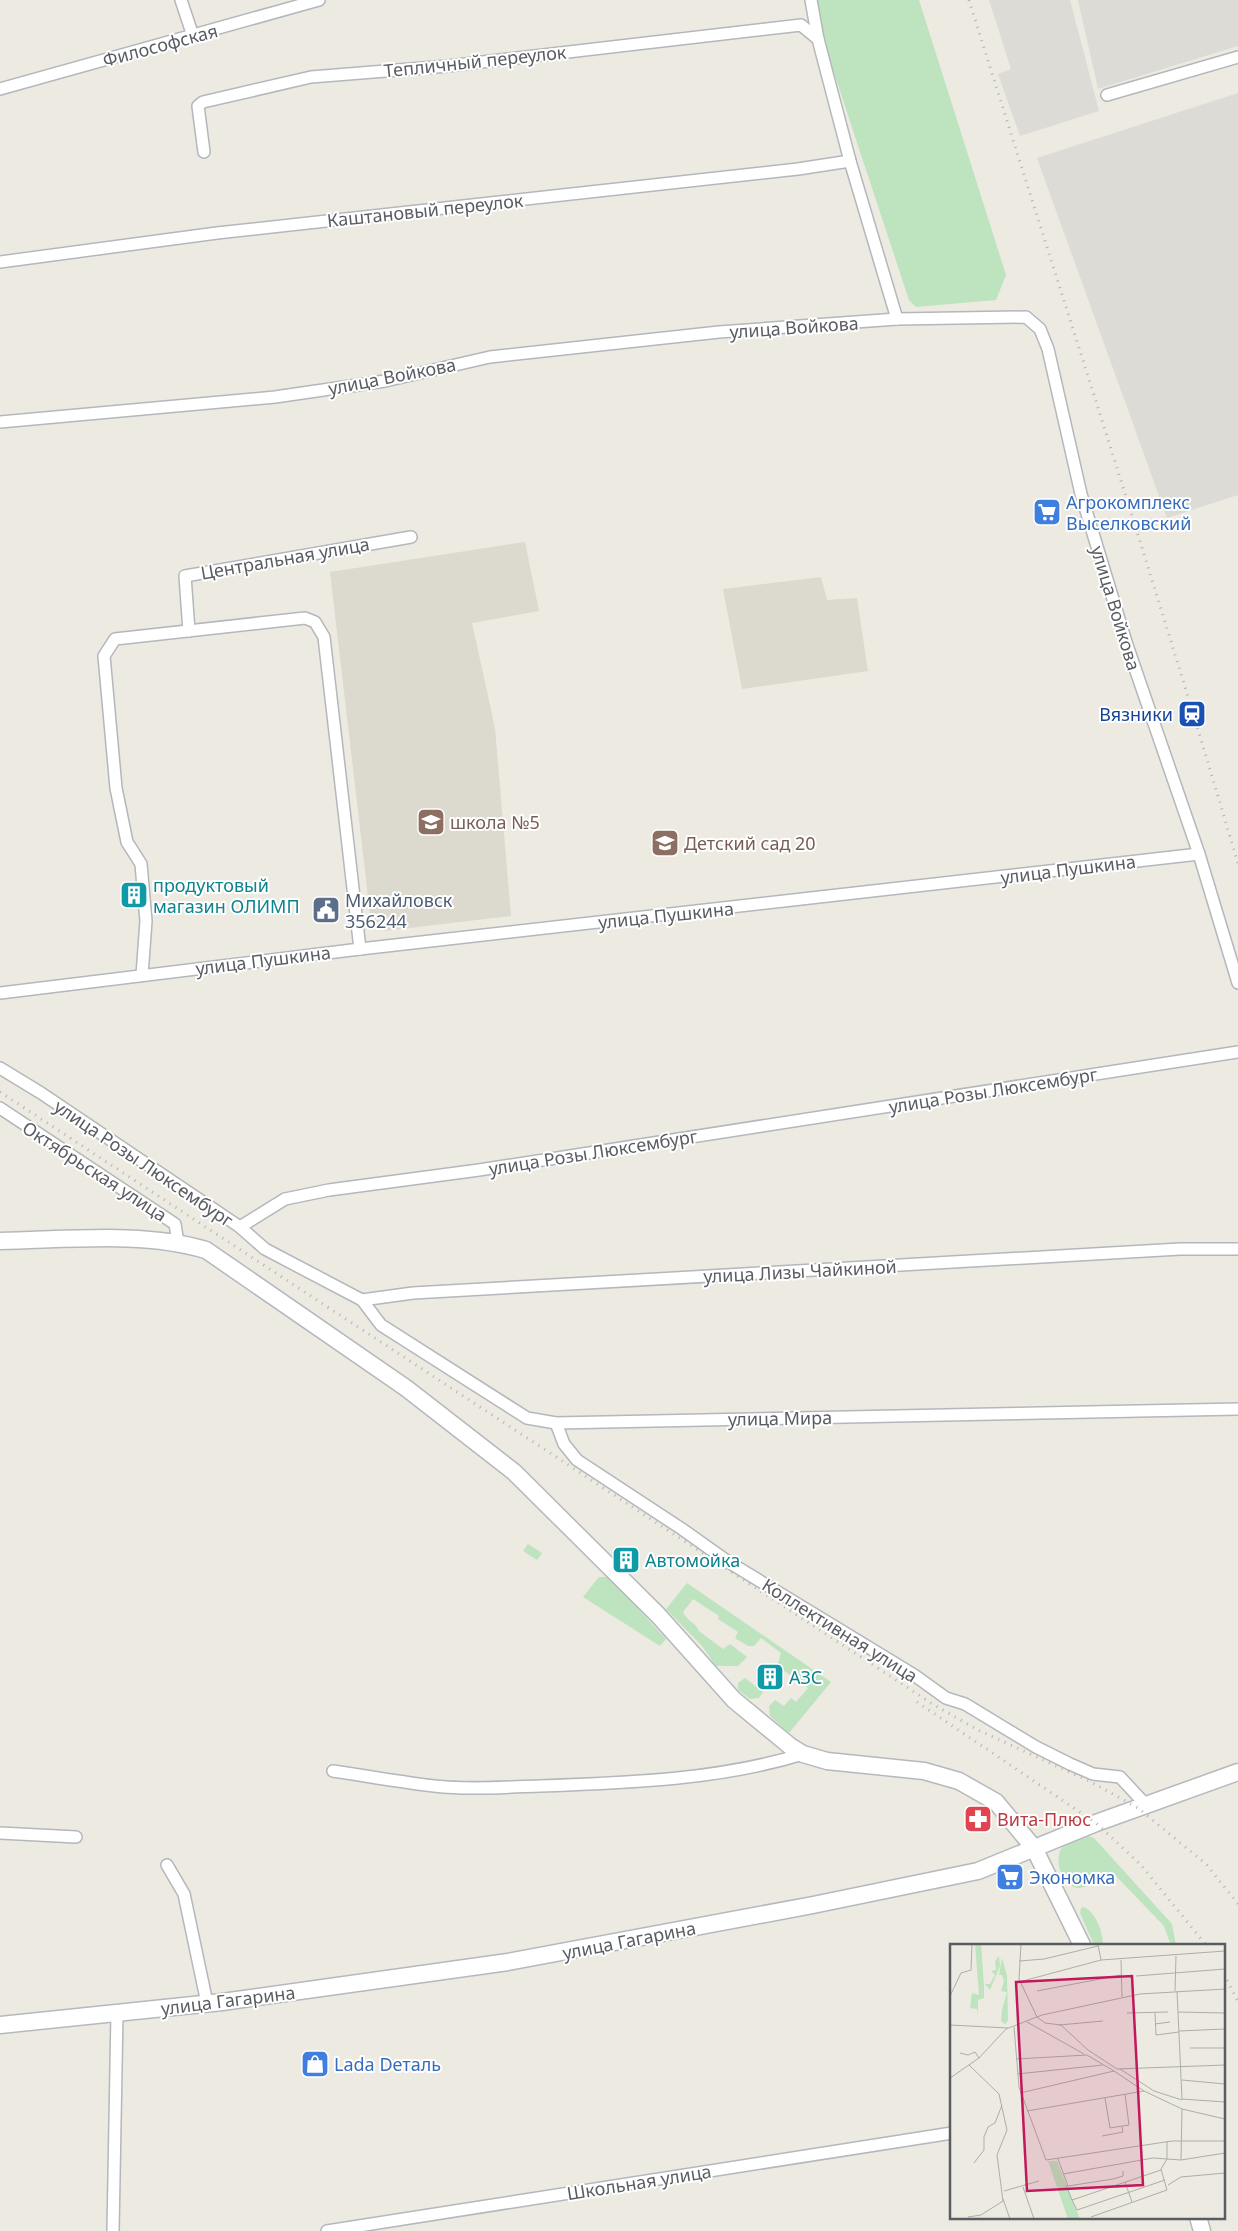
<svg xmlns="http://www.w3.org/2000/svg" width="1238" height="2231" font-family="'Noto Sans',sans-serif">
	<rect width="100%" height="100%" fill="#eceae1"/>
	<!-- industrial -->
	<g fill="#dddbd5">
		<polygon points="989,0 1070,0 1099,111 1020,136 998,74 1011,69"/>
		<polygon points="1078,0 1238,0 1238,46 1098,89"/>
		<polygon points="1238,93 1238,495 1167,518 1037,158"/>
	</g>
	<!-- education -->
	<g fill="#dcd9cf">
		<polygon points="525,542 539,611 472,623 495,728 511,916 384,931 371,922 330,572"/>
		<polygon points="821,577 827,600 857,598 868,671 742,689 723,589"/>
	</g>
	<!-- green -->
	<g fill="#bde4be">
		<polygon points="810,0 919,0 1006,275 996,300 916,307 909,300"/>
		<polygon points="528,1544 542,1553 537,1560 523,1551"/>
		<polygon points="599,1577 609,1577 666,1639 660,1646 583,1597"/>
		<path d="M687,1583L831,1682L789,1733L770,1716L769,1706L775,1700L784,1706L791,1698L796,1702L808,1688L779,1667L778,1663L781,1653L761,1638L754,1646H748L735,1638L738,1632L718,1619L719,1616L693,1599L683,1612C686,1620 697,1624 699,1631L723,1649L730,1644L747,1657L738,1666H716L702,1646L666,1609Z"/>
		<polygon points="745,1678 763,1692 759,1698 750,1699 738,1690 738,1683"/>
		<path d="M1083,1834L1094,1838L1172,1924L1176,1945H1165L1170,1943L1164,1926L1114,1874C1110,1876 1084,1888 1080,1888C1063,1889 1054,1862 1061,1849C1065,1841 1075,1838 1083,1834Z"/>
		<path d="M1084,1907C1096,1913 1103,1932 1103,1945H1094L1080,1913L1081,1908Z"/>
	</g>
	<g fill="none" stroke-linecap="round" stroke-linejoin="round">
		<defs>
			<g id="street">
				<polyline points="181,0 193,36"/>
				<polyline points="811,0 818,39"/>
				<polyline points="0,89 319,0"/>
				<polyline points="1107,95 1238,57"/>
				<polyline points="204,152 198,106 203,102 311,77 448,66 801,25 818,39 850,161 897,319"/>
				<polyline points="0,262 217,233 798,169 850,161"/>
				<polyline points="0,422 275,397 385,381 490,357 719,332 897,319 1026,317 1040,329 1048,349 1081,494 1127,645 1199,854 1238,983"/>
				<polyline points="189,631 185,576 411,537"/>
				<polyline points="142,975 146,921 141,864 127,842 116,788 104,656 115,639 305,618 315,622 324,637 360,949"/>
				<polyline points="0,993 360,949 1199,854"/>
				<polyline points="0,1068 41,1093 240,1227 285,1199 329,1190 479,1170 1238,1052"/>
				<polyline points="0,1108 175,1224 178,1243"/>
				<polyline points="240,1227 265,1249 362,1300 381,1325 527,1418 556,1423 1238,1409"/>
				<polyline points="362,1300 413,1293 1180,1249 1238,1249"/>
				<polyline points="556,1423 564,1444 577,1460 682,1529 727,1561 914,1675 946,1698 965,1704 1036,1747 1070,1764 1093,1774 1120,1777 1146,1805"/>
				<path d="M333,1771C367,1776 400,1782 434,1786C469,1790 505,1787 540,1786C628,1783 718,1780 803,1754"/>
				<polyline points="0,1833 76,1837"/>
				<polyline points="167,1865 184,1894 207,2003"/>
				<polyline points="113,2231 117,2013"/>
				<polyline points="327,2231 952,2133"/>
			</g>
			<g id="secondary">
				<path d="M0,1241C65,1240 144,1231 206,1250L406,1388L514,1472L658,1615L734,1700L790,1746L803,1754L827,1761L924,1771L959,1781L996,1802L1034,1848L1082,1945"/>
				<polyline points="0,2025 222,2002 508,1962 813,1905 978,1871 1096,1823 1238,1772"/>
				<polyline points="1198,2217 1202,2231"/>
			</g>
		</defs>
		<!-- street casing -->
		<use href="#street" stroke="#b4b7bb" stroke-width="14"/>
		<!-- secondary casing -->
		<use href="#secondary" stroke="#b5b8bd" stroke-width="19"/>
		<!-- street -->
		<use href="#street" stroke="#fff" stroke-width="11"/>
		<!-- secondary -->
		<use href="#secondary" stroke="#fff" stroke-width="16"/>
		<!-- rail -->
		<g stroke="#b2b3b3" stroke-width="3" stroke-dasharray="1 6" stroke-linecap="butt">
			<path d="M969,0C1059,288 1153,574 1238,864"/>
			<polyline points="0,1092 931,1703 978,1730 1091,1782 1138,1808 1206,1864 1238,1904"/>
			<polyline points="917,1702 1096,1823 1141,1865 1206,1945"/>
			<polyline points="1224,1974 1238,2002"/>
		</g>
	</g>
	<!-- icons -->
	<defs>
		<symbol id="supermarket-square" viewBox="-11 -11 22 22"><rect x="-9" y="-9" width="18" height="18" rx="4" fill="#3f7fe0" stroke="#fff"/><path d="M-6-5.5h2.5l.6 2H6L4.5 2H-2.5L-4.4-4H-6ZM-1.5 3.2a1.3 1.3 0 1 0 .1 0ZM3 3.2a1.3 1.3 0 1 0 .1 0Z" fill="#fff"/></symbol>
		<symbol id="station-square" viewBox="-11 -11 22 22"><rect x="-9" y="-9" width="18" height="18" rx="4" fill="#1a4fb4" stroke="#fff"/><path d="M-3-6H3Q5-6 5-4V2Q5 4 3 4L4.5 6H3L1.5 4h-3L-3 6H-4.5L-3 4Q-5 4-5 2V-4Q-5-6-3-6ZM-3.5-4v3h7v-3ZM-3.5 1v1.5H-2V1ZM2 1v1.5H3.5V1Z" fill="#fff"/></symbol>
		<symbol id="school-square" viewBox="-11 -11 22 22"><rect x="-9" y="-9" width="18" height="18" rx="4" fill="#8d6e63" stroke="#fff"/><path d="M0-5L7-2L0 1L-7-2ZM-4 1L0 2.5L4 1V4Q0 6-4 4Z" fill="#fff"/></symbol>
		<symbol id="building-square" viewBox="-11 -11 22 22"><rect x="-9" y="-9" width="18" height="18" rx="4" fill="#0f9aa8" stroke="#fff"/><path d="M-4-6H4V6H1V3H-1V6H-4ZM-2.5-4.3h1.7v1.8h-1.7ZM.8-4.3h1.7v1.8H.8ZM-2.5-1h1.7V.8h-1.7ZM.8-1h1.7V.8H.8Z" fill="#fff"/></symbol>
		<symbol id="civic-square" viewBox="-11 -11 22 22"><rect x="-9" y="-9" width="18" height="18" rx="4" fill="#5c6f8a" stroke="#fff"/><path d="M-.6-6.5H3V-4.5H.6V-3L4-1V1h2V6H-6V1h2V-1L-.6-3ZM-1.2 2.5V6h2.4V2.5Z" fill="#fff"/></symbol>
		<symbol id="pharmacy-square" viewBox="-11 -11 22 22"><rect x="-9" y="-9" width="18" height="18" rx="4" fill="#e0444e" stroke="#fff"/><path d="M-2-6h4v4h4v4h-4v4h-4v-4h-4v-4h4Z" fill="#fff"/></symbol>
		<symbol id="shop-square" viewBox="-11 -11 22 22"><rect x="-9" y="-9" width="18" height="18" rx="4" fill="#3f7fe0" stroke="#fff"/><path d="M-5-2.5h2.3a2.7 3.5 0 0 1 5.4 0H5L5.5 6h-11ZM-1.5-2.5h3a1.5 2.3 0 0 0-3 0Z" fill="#fff"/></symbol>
	</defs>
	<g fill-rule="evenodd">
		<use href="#supermarket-square" x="1031" y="496" width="32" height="32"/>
		<use href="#station-square" x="1176" y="698" width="32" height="32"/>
		<use href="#school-square" x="415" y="806" width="32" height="32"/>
		<use href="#school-square" x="649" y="827" width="32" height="32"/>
		<use href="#building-square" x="118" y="879" width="32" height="32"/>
		<use href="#civic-square" x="310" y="894" width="32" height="32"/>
		<use href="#building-square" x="610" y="1544" width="32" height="32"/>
		<use href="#building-square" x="754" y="1661" width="32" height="32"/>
		<use href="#pharmacy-square" x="962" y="1803" width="32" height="32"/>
		<use href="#supermarket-square" x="994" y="1861" width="32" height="32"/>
		<use href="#shop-square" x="299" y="2048" width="32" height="32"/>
	</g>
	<g text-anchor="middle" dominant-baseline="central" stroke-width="4" stroke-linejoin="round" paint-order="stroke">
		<!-- street labels -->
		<g font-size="18" fill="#595d62" stroke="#fff">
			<text transform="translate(160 45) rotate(-15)">Философская</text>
			<text transform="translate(475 61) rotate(-6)">Тепличный переулок</text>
			<text transform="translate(425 210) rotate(-6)">Каштановый переулок</text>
			<text transform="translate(794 327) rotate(-4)">улица Войкова</text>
			<text transform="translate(392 376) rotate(-11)">улица Войкова</text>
			<text transform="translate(285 558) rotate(-10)">Центральная улица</text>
			<text transform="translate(1116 608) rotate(73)">улица Войкова</text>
			<text transform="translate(1068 869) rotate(-7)">улица Пушкина</text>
			<text transform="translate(666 915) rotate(-6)">улица Пушкина</text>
			<text transform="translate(263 960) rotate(-7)">улица Пушкина</text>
			<text transform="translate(993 1090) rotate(-9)">улица Розы Люксембург</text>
			<text transform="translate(593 1152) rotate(-9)">улица Розы Люксембург</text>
			<text transform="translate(144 1163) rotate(34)">улица Розы Люксембург</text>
			<text transform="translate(95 1171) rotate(33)">Октябрьская улица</text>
			<text transform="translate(800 1271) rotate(-3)">улица Лизы Чайкиной</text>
			<text transform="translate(780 1418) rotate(-1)">улица Мира</text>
			<text transform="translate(840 1630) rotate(32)">Коллективная улица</text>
			<text transform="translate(629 1940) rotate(-11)">улица Гагарина</text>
			<text transform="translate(228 2000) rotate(-7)">улица Гагарина</text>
			<text transform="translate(639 2182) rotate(-9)">Школьная улица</text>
		</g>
		<!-- shop labels -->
		<g font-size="18" fill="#366cbe" stroke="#fff" text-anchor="start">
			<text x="1066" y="502">Агрокомплекс<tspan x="1066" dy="21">Выселковский</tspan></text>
			<text x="1029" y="1877">Экономка</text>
			<text x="334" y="2064">Lada Dеталь</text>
		</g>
		<!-- transit labels -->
		<g font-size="18" fill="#164399" stroke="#fff" text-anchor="end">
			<text x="1173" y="714">Вязники</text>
		</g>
		<!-- education labels -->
		<g font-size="18" fill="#785e54" stroke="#fff" text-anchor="start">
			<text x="450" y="822">школа №5</text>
			<text x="684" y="843">Детский сад 20</text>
		</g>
		<!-- culture labels -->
		<g font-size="18" fill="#0d838f" stroke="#fff" text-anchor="start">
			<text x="153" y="885">продуктовый<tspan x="153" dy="21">магазин ОЛИМП</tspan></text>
			<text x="645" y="1560">Автомойка</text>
			<text x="789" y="1677">АЗС</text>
		</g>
		<!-- service labels -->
		<g font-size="18" fill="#4e5e75" stroke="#fff" text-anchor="start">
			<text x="345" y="900">Михайловск<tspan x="345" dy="21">356244</tspan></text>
		</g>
		<!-- health labels -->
		<g font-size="18" fill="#be3a42" stroke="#fff" text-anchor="start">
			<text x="997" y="1819">Вита-Плюс</text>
		</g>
	</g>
	<!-- overview -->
	<g transform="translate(950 1944)">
		<rect width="275" height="275" fill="#eceae1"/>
		<path d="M25,0H31L34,42V54L28,56V71L27,65L20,64L22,49L29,51ZM49,12L50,22L40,46L35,40H40L45,31L41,27L46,26L45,17ZM52,14L57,32L58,77L55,80L51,77L52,66L57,48L51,47L54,37L52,31H49ZM98,217H107L130,275H118Z" fill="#bde4be"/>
		<path fill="none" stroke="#adaeaa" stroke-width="1" d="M71,0L69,35L87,73L95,79L111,81L138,106L167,125L275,121M148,1L151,16M171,16L172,53M69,17L94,15L148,2M186,32L275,25M69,38L151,16L275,7M87,47L171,31M225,47L226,12M227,47L232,155L275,158M0,52L11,29L21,26L22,0M228,68L275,69M177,69L218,68M205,69L206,91L229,88M77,78L134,110M205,80L220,78M0,81L58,84M109,81L153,77M64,83L69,143L96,216L222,197H275M229,87L275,85M240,104H275M10,109L18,111L25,108L29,114M66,115L137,111L164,127M170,125L204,147L232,156M67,130L153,121M0,134L29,114L56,85L92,71L190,50L275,45M232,136L275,140M70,149L164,127L194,147M155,154L160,184L179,181L175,150M77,167L194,147L232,165L275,175M152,192L173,188L172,183M108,215L118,242L163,235L173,232V227M231,216L232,165M24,219L34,206V193L38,183L45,179L52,161M113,230L203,214L231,216L275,209M175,238L182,258M116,241L122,256L211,226M218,241L231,233L275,229M73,243L84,275M54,247L89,237M53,255L60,275M122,256L127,266L215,236M18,273L31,271L53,257L47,211L57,186L49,150L19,121M141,273L217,246L211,225L217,215V197"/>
		<path fill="#c2185b" fill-opacity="0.15" stroke="#c2185b" stroke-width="2.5" d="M182,32L193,241L77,247L66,38Z"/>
		<rect width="275" height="275" fill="none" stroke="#595d62" stroke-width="2.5"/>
	</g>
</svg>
